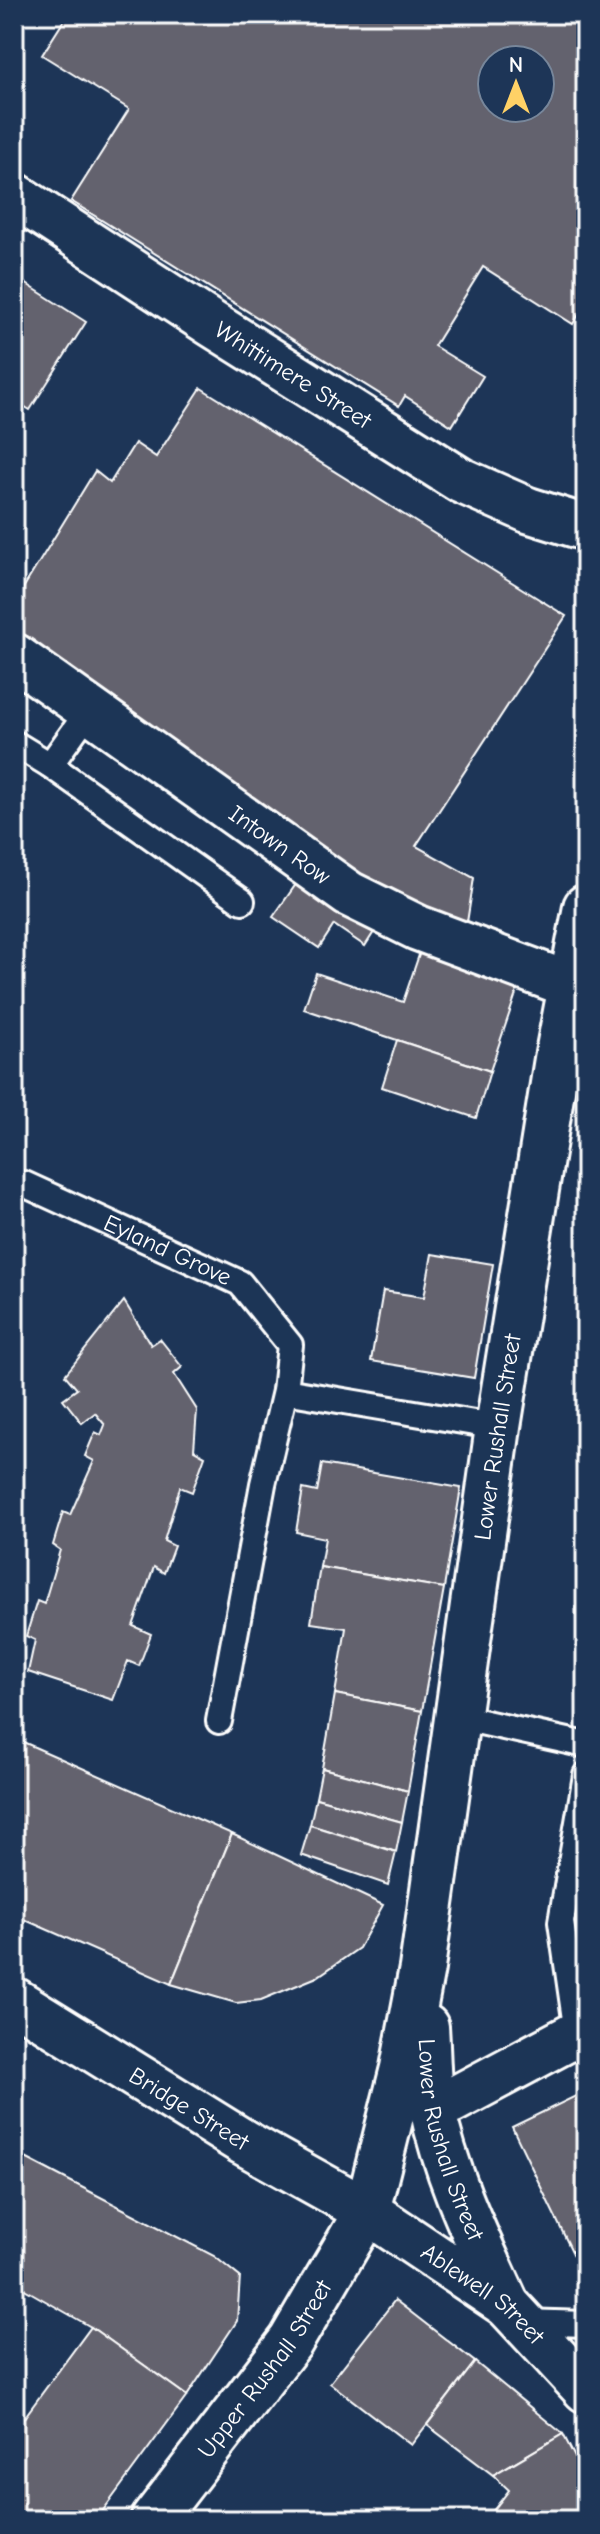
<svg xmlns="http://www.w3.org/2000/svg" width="600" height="2534" font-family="'Comic Neue',sans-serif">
	<rect width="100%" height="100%" fill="#1d3557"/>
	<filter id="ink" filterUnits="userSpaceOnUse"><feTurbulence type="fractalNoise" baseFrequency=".0125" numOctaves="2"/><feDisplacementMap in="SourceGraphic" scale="16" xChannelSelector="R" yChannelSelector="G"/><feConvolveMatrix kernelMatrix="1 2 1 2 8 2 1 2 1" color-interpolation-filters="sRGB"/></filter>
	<g filter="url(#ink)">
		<!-- building -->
		<g fill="#64626e" stroke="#fff" stroke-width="2" fill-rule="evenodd">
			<path d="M68,14H586V303L573,324L483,267L434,346L483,376L452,426L405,396L399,406L71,201L129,109L42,55ZM492,60H540V108H492Z"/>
			<polygon points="14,276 86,322 30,410 14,400"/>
			<polygon points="201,388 566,616 416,846 474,878 465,935 370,896 14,648 14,603 95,471 110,483 135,443 156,457"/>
			<polygon points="299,880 374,932 365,946 334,925 319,948 273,917"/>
			<polygon points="420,952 519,985 490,1071 304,1009 316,973 403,1002"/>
			<polygon points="397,1040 490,1071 476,1118 382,1087"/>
			<polygon points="432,1254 493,1264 474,1378 371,1361 383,1291 424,1297"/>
			<polygon points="124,1301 151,1345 160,1339 182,1367 174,1374 197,1410 194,1450 205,1456 192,1492 180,1487 164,1541 174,1546 164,1573 154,1567 133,1626 151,1634 139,1666 128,1661 113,1700 28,1672 35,1640 26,1636 37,1601 44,1604 60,1550 53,1545 63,1512 70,1515 94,1461 85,1456 95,1432 101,1435 105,1425 95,1413 82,1423 63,1399 77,1389 65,1375"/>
			<polygon points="322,1464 461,1488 444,1588 320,1567 325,1538 296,1532 303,1489 317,1492"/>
			<polygon points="320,1567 444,1588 422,1711 335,1694 346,1628 311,1623"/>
			<polygon points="335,1694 422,1711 408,1791 322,1768"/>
			<polygon points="14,1699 22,1704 14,1717"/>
			<polygon points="14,1738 232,1834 171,1984 14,1915"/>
			<polygon points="322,1768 408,1791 402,1822 316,1798"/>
			<polygon points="316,1798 402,1822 396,1852 310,1825"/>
			<polygon points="310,1825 396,1852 388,1885 301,1855"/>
			<polygon points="232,1834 383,1905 359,1948 317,1977 261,2000 236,2003 171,1984"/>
			<polygon points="586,2091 586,2261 578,2264 512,2127"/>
			<polygon points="14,2152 214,2256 240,2277 237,2321 187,2396 91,2327 14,2283"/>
			<polygon points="395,2300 475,2362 411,2445 330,2383"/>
			<polygon points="91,2327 187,2396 96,2520 14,2520 14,2424 18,2426"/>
			<polygon points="475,2362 563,2434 493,2475 427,2425"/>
			<polygon points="563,2434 586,2479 586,2520 486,2520 509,2490 493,2475"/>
		</g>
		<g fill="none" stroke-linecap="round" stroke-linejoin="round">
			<defs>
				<g id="service">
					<polyline points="14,743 50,765 242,901"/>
					<polyline points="50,765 90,709"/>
					<path id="s1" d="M24,1184L240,1283L290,1345L285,1391"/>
					<polyline points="458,1717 586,1745"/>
					<polyline points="219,1721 263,1484 285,1391 498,1427"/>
					<polyline points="577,2033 561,1922 586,1775"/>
					<polyline points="523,2322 586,2324"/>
				</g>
				<g id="minor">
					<path id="s2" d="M14,195L212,324L460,480L528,510L586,528"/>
					<path id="s3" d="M14,656L349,894L418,928L570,985"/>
					<polyline points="431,2105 451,2101 586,2029"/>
				</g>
				<g id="tertiary">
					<path id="s4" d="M14,2000L243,2142L367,2211L507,2305L586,2390"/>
					<path id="s5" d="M426,2027C428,2053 427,2081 432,2107C446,2176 478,2241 507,2305"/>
					<path id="s6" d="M153,2520L291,2341L367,2211L403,2068L422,1968L498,1427L557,1059L586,907"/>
				</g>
			</defs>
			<!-- service casing -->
			<use href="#service" stroke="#fff" stroke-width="30"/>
			<!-- minor casing -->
			<use href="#minor" stroke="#fff" stroke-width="50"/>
			<!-- tertiary casing -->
			<use href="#tertiary" stroke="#fff" stroke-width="50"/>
			<!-- service -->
			<use href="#service" stroke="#1d3557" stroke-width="24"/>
			<!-- minor -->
			<use href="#minor" stroke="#1d3557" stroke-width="44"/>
			<!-- tertiary -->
			<use href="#tertiary" stroke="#1d3557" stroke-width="44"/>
		</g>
	</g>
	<g text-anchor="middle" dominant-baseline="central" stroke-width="6" stroke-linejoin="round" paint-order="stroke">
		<!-- street labels -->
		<g font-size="24" fill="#fff" stroke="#1d3557">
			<text stroke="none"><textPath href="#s2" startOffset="332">Whittimere Street</textPath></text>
			<text stroke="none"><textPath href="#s3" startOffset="326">Intown Row</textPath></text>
			<text stroke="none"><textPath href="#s1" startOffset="158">Eyland Grove</textPath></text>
			<text stroke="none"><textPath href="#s6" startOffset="1162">Lower Rushall Street</textPath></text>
			<text stroke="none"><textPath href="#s4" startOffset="206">Bridge Street</textPath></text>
			<text stroke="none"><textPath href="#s5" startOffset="116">Lower Rushall Street</textPath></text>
			<text stroke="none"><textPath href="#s4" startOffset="554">Ablewell Street</textPath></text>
			<text stroke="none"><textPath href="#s6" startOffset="188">Upper Rushall Street</textPath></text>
		</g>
	</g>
	<!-- margin -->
	<rect width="600" height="2534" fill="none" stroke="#1d3557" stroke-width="48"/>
	<rect x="24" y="24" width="552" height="2486" fill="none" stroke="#fff" stroke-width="3" filter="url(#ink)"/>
	<!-- north arrow -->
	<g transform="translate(516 84)"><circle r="38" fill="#1d3557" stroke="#77869a" stroke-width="2"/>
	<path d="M0-6L14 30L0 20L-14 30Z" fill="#ffd166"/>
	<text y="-12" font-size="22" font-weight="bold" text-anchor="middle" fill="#ffffff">N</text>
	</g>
</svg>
